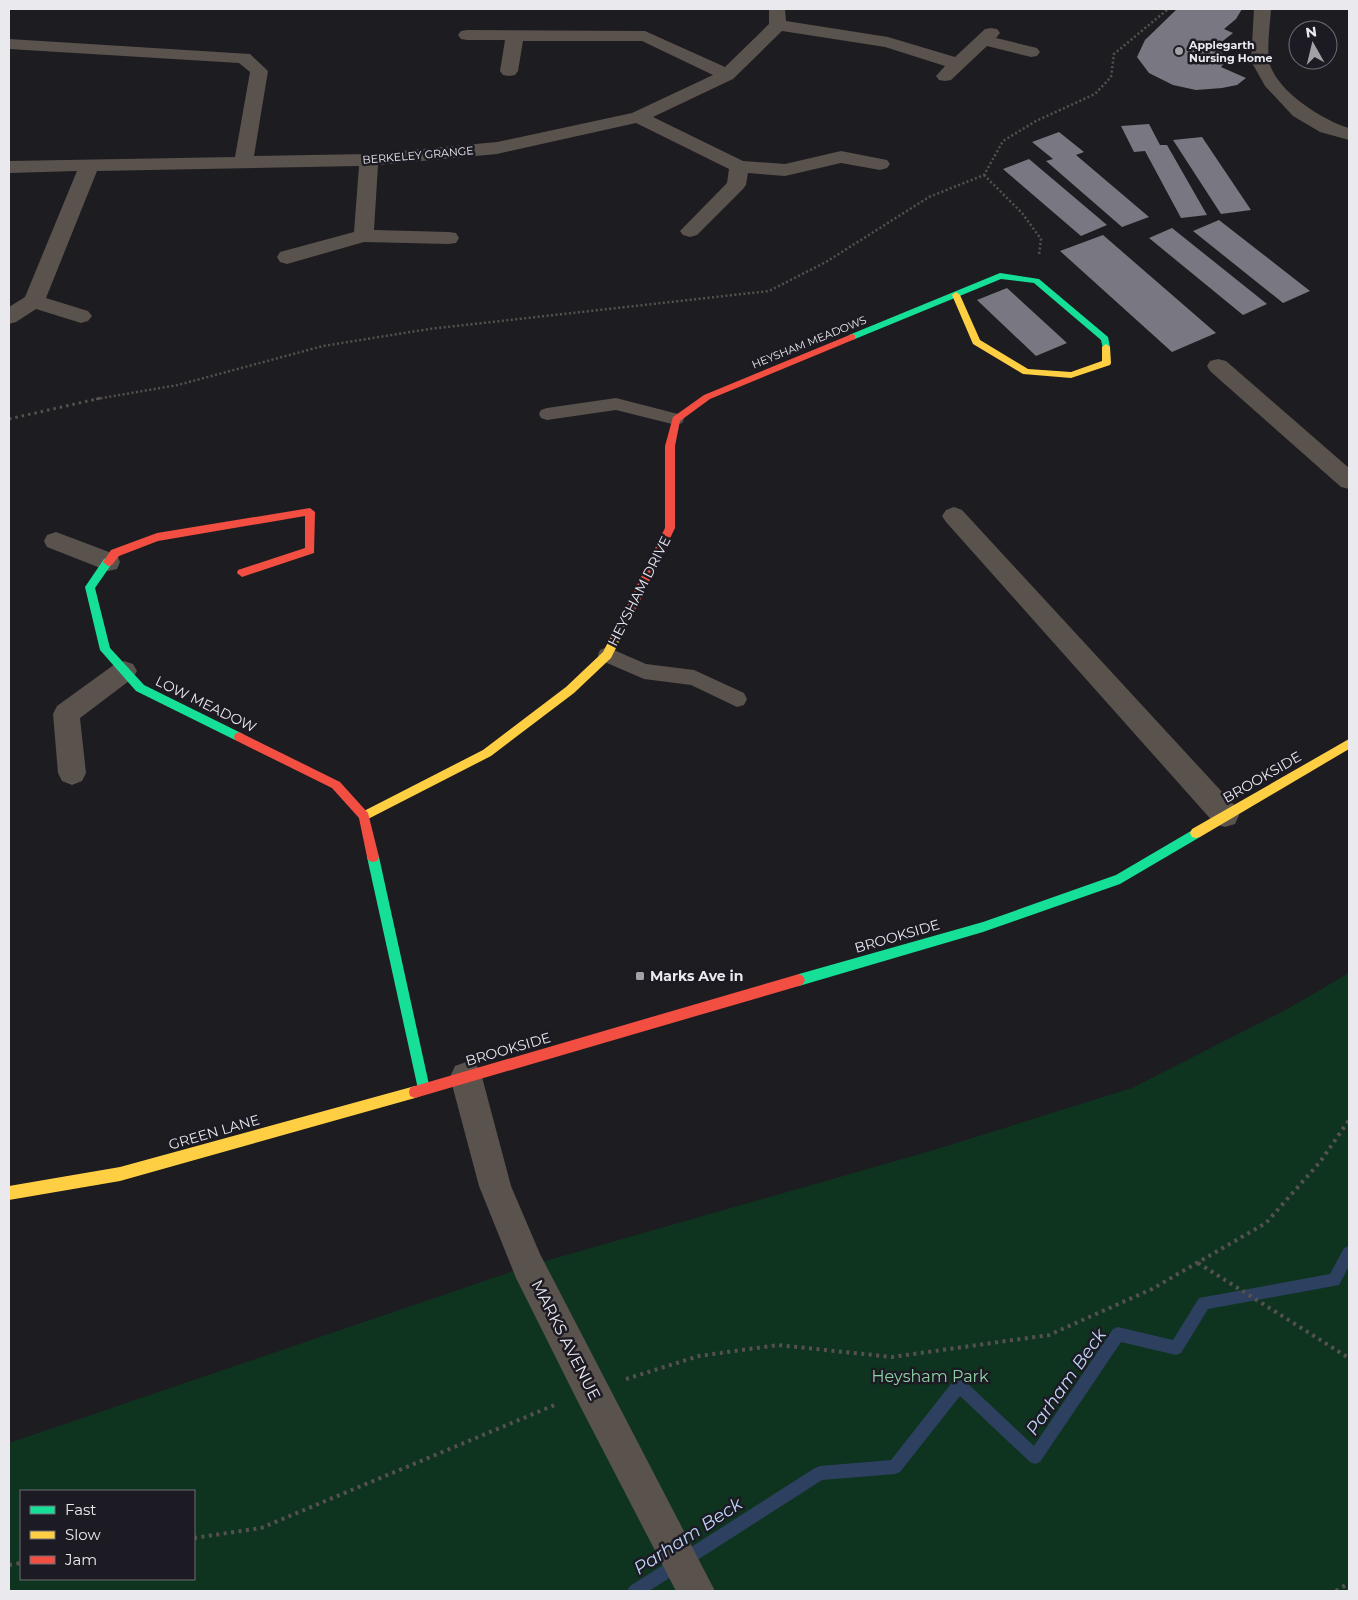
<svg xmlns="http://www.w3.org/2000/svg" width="1358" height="1600" font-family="Montserrat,sans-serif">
	<rect width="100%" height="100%" fill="#1d1c20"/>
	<!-- green -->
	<path fill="#0e3420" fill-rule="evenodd" d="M1349,973V1591H9V1443L528,1266L934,1150L1132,1088L1291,1007ZM21,1491H194V1579H21Z"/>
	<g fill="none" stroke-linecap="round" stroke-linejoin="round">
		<!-- stream -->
		<polygon fill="#2d4060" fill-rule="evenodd" points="1349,1246 1349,1266 1339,1285 1208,1309 1181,1353 1176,1355 1121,1342 1040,1462 1035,1464 1030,1462 960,1396 900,1472 895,1474 822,1480 649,1591 627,1591 630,1586 815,1468 820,1466 891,1460 954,1380 959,1378 964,1380 1034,1446 1113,1329 1118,1327 1173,1340 1199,1298 1330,1274 1344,1248"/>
	</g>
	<!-- building -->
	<g fill="#797781">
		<polygon points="1177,9 1242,9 1236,19 1224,29 1233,33 1215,47 1224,55 1226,61 1221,67 1246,78 1237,85 1222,88 1196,90 1173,85 1149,73 1137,57 1145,40"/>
		<polygon points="1149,124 1160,145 1167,145 1207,215 1181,218 1145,151 1134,152 1121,126"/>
		<polygon points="1059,132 1084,152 1076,155 1149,217 1122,227 1046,161 1053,159 1032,142"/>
		<polygon points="1202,137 1251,210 1221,214 1173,140"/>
		<polygon points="1029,159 1107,225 1081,236 1003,169"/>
		<polygon points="1219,220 1310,291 1283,303 1193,231"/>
		<polygon points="1172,228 1267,304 1243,315 1149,238"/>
		<polygon points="1103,235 1216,333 1172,352 1060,251"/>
		<polygon points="1007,288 1067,343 1036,356 977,300"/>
	</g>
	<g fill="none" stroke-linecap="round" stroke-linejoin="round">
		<!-- path-far2 -->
		<g stroke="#56514d" stroke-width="2.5" stroke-dasharray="2 2.5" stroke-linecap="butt">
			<polyline points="984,175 1022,213 1041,239 1039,255"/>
			<polyline points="96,399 178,385 323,346 429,329 769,291 826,262 929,197 984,175 1003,141 1036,121 1095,94 1111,77 1114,54 1168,9"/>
		</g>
		<!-- path-far1 -->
		<polyline stroke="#56514d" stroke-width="3" stroke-dasharray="2.5 4" stroke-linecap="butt" points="9,419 101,398"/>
		<!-- path -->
		<g stroke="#56514d" stroke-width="4" stroke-dasharray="3 4.5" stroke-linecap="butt">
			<polyline points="1198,1263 1349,1358"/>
			<polyline points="626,1379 699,1356 778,1345 892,1357 1049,1335 1152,1289 1266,1223 1320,1162 1349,1120"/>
			<polyline points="194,1538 261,1528 557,1404"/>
			<polyline points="9,1565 21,1563"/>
			<polyline points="1336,1591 1349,1583"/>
		</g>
		<!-- lane -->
		<g fill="#5a524c" fill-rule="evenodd">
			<polygon points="616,398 682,415 684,419 682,423 676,425 616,410 547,420 541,418 539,414 541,410 547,408"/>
			<polygon points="607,647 646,664 694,670 744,693 747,699 744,705 737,707 691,685 644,679 600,660 598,655 600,650"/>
		</g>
		<!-- street -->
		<g fill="#5a524c" fill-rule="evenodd">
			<polygon points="769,9 785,9 786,21 888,37 955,57 985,29 991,28 997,29 1000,33 996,38 1037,48 1040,52 1037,56 1031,57 987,46 951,80 945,81 939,80 936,76 945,66 885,47 782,31 733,79 653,117 743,161 785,164 841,151 887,160 890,164 887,168 880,170 841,163 785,176 748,173 746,185 743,189 697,235 690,237 683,235 680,231 727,183 729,169 636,123 497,154 378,165 374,230 449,232 456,233 459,238 456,243 449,244 364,242 287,264 280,262 277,257 280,252 354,232 359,166 97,171 46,298 88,311 92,316 88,321 81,323 36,309 16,322 9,324 9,307 25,297 77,171 9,173 9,161 235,157 250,72 239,63 9,49 9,39 250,54 268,71 254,156 369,154 497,142 632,113 713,75 642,41 523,41 518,71 515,75 509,76 503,75 500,71 505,40 467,40 461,39 458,35 461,31 467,30 645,31 725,67 769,24"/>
			<path d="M1254,9H1271C1270,25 1267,44 1269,60C1273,89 1323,121 1349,128V140L1320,132L1293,116L1265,86L1251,61Z"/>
			<polygon points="1218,359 1226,361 1349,468 1349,489 1341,487 1210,371 1207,366 1210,361"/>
			<polygon points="954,507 962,510 1235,806 1239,815 1235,824 1225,827 1215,824 946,522 942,516 946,510"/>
			<polygon points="56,532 117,555 120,562 117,569 108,571 47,547 44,541 47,535"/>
			<polygon points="124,661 133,664 137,671 133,678 80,718 86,773 82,781 72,785 62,781 58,773 53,714 57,706 115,664"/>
			<polygon points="466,1062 477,1066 482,1077 511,1186 540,1254 715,1591 676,1591 578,1402 516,1278 479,1186 450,1077 455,1066"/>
		</g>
		<!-- fast -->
		<g fill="#16e098" fill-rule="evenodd">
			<polygon points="1000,273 1039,279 1108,337 1110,347 1109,349 1103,349 1101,340 1034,283 1001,279 855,339 852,340 848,337 849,335"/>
			<polygon points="108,558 113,562 95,588 110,648 144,685 243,734 244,737 243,740 235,740 136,691 100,650 85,587 104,559"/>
			<polygon points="1196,828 1200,829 1202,833 1200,837 1120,884 983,932 799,986 795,984 793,980 795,976 799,974 983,922 1116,875"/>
			<polygon points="373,852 377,853 379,857 430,1089 429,1093 424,1095 419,1093 418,1089 367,857 369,853"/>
		</g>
		<!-- slow -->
		<g fill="#ffcf43" fill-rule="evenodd">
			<polygon points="956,292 960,295 980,340 1028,369 1071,372 1102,361 1102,347 1106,344 1110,347 1111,363 1110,365 1071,378 1023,374 973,344 952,295"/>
			<polygon points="629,608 634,612 611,658 574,693 491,756 368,819 364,821 360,819 358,816 360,813 483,750 566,687 603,652 625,609"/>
			<polygon points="1349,739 1349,749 1200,837 1196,838 1192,837 1190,833 1192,829"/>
			<polygon points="415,1086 420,1088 421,1092 420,1096 415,1098 120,1181 9,1200 9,1186 120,1167"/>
		</g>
		<!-- jam -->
		<g fill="#f24e42" fill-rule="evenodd">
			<polygon points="852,334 855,335 855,339 710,399 680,421 675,446 675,528 633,615 625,615 624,612 665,528 665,446 673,417 704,395"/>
			<polygon points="310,508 315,512 314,553 242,577 237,573 238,570 305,548 305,516 158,541 119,556 112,565 108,566 103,562 111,550 157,533"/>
			<polygon points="239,732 340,782 368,813 379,857 377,861 373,862 369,861 367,857 359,818 332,788 235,740 234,737 235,734"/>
			<polygon points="799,974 803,976 805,980 803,984 799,986 415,1098 410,1096 409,1092 410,1088 415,1086"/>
		</g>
	</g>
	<!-- markers -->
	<g fill="#a2a1a6" stroke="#1c1a22" stroke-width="2">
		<circle cx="1179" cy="51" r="5"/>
		<rect x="635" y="971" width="10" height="10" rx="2.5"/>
	</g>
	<g text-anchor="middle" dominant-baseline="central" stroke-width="5" stroke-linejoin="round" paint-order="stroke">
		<!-- far-poi labels -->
		<g font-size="11" font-weight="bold" fill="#eae9ee" stroke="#1c1a22" text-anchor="start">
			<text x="1189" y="45">Applegarth<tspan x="1189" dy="13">Nursing Home</tspan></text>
		</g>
		<!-- far-street labels -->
		<g font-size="11" fill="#eae9ee" stroke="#1c1a22">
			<text transform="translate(418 155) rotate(-5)">BERKELEY GRANGE</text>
			<text transform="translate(809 342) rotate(-22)">HEYSHAM MEADOWS</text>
		</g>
		<!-- street labels -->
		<g font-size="14" fill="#eae9ee" stroke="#1c1a22">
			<text transform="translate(639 591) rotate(-63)">HEYSHAM DRIVE</text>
			<text transform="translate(206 704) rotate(26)">LOW MEADOW</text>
			<text transform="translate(1262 777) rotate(-30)">BROOKSIDE</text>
			<text transform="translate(897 936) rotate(-16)">BROOKSIDE</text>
			<text transform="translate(508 1049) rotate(-16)">BROOKSIDE</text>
			<text transform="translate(214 1132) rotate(-16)">GREEN LANE</text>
		</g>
		<!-- poi labels -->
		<g font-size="14" font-weight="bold" fill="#eae9ee" stroke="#1c1a22" text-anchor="start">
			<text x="650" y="976">Marks Ave in</text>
		</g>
		<!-- near-street labels -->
		<g font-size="16" fill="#eae9ee" stroke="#1c1a22">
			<text transform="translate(566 1340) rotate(63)">MARKS AVENUE</text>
		</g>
		<!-- near-park labels -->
		<g font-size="16" fill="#8dd3a7" stroke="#1c1a22">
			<text x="930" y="1376">Heysham Park</text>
		</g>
		<!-- near-water labels -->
		<g font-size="18" font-style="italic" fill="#bdd5f9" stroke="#1c1a22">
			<text transform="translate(1066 1382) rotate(-55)">Parham Beck</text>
			<text transform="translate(688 1536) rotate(-33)">Parham Beck</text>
		</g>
	</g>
	<!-- border -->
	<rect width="1358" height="1600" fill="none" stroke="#eae9ee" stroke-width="20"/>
	<!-- legend -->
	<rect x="20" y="1490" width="175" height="90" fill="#1c1a22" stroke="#6e6d74"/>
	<rect x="30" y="1506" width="25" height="8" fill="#16e098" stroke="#6e6d74"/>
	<text x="65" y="1515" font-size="15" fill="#eae9ee">Fast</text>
	<rect x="30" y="1531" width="25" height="8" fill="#ffcf43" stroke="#6e6d74"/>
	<text x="65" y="1540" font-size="15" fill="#eae9ee">Slow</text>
	<rect x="30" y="1556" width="25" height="8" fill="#f24e42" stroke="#6e6d74"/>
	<text x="65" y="1565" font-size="15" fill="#eae9ee">Jam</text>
	<!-- north arrow -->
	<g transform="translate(1313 45) rotate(352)"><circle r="24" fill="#1c1a22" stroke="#6e6d74"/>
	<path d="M0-4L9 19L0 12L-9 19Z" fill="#a2a1a6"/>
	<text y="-8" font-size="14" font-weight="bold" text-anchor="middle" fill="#eae9ee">N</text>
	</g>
</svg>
